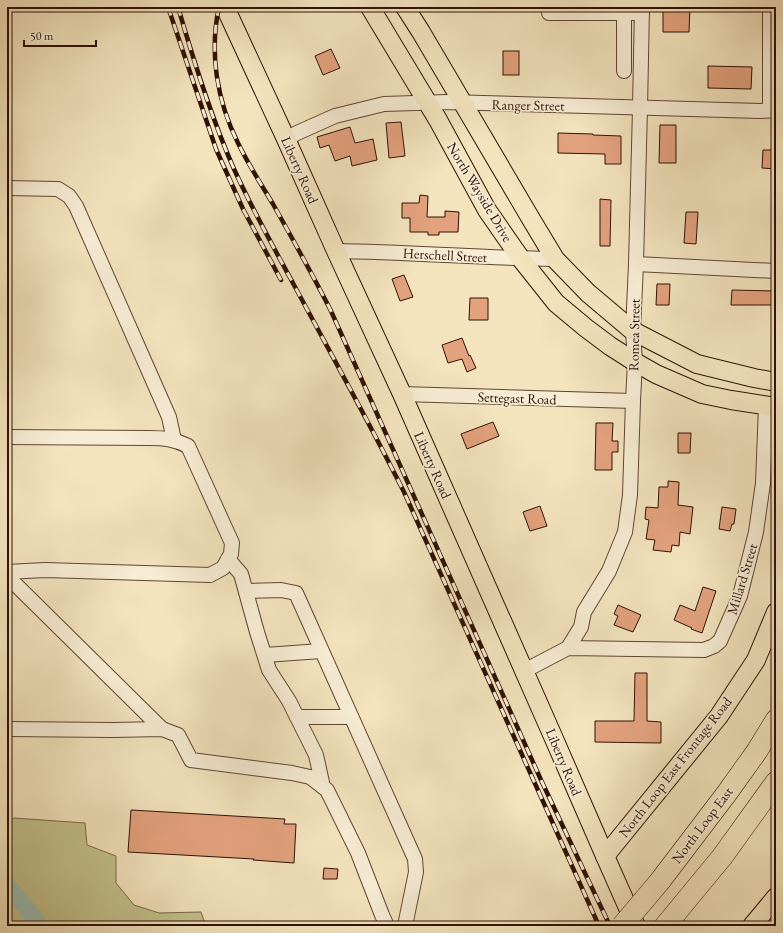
<svg xmlns="http://www.w3.org/2000/svg" width="783" height="933" font-family="'EB Garamond',serif">
	<rect width="100%" height="100%" fill="#f3e4be"/>
	<filter id="stains"><feTurbulence type="fractalNoise" baseFrequency=".005" numOctaves="4"/><feColorMatrix values="0 0 0 0 .2 0 0 0 0 .09 0 0 0 0 .02 0 0 0 .5 -.17"/></filter>
	<radialGradient id="worn" r=".72"><stop offset=".6" stop-color="#630" stop-opacity="0"/><stop offset="1" stop-color="#630" stop-opacity=".3"/></radialGradient>
	<!-- green -->
	<polygon fill="#c3c28c" stroke="#796948" points="14,818 85,823 87,845 116,856 116,883 134,905 159,913 201,912 206,926 10,926 7,922 7,824"/>
	<g fill="none" stroke-linecap="round" stroke-linejoin="round">
		<!-- river -->
		<polyline stroke="#9bbeb4" stroke-width="17" points="7,885 33,916 39,926"/>
	</g>
	<!-- building -->
	<g fill="#e3a27e" stroke="#2f1005">
		<polygon points="663,7 690,7 689,32 663,32"/>
		<polygon points="331,49 340,68 323,75 315,56"/>
		<rect x="503" y="51" width="16" height="24"/>
		<polygon points="708,66 752,67 751,89 708,88"/>
		<polygon points="401,122 405,156 389,158 386,123"/>
		<polygon points="660,125 676,125 676,163 659,163"/>
		<polygon points="350,127 355,143 373,139 377,160 352,166 350,156 335,161 329,145 320,148 317,137"/>
		<polygon points="558,133 593,134 593,135 621,136 621,164 605,164 605,154 558,153"/>
		<polygon points="763,150 776,150 776,169 762,168"/>
		<polygon points="420,195 428,196 427,217 445,217 445,211 459,212 458,232 439,232 439,235 428,235 428,232 410,232 410,218 402,218 402,203 419,203"/>
		<polygon points="600,199 611,200 610,246 600,246"/>
		<polygon points="686,212 698,212 696,244 684,243"/>
		<polygon points="404,275 413,297 400,301 392,279"/>
		<polygon points="657,284 670,284 669,305 656,305"/>
		<polygon points="732,290 775,291 775,305 731,305"/>
		<polygon points="470,298 488,298 488,320 469,320"/>
		<polygon points="462,338 469,356 470,355 476,368 467,372 462,359 448,363 442,345"/>
		<polygon points="493,422 499,436 467,449 461,434"/>
		<polygon points="596,423 613,423 612,441 618,441 618,452 612,452 612,470 595,470"/>
		<polygon points="678,433 691,433 690,453 678,453"/>
		<polygon points="668,481 679,482 678,505 693,507 690,534 680,532 679,546 672,545 671,552 653,550 655,540 646,539 649,520 645,519 646,507 658,508 659,487 668,487"/>
		<polygon points="540,506 547,526 530,531 523,512"/>
		<polygon points="722,507 736,509 734,524 732,524 730,531 719,529"/>
		<polygon points="703,587 716,591 702,633 691,629 692,628 674,620 680,605 695,611"/>
		<polygon points="618,605 641,615 633,632 614,625 618,616 614,614"/>
		<polygon points="635,673 647,673 647,721 661,722 661,743 595,742 595,721 634,721"/>
		<polygon points="131,810 285,819 284,824 296,824 294,863 253,860 254,859 128,852"/>
		<polygon points="324,868 338,869 337,879 323,879"/>
	</g>
	<g fill="none" stroke-linecap="round" stroke-linejoin="round">
		<defs>
			<g id="minor">
				<polyline points="549,13 642,13"/>
				<polyline points="624,71 624,13"/>
				<polyline points="770,110 770,7"/>
				<polyline points="286,139 297,133 335,116 384,104 447,102 760,111 776,110"/>
				<polyline points="7,188 58,189 69,196 76,206 169,417 174,440"/>
				<path d="M336,251C409,252 482,258 555,259"/>
				<polyline points="636,264 776,271"/>
				<polyline points="402,394 633,401"/>
				<path d="M7,437L149,438C164,438 174,439 188,446L232,543L231,554L223,568L210,575L45,570L7,572"/>
				<polyline points="228,559 241,574 257,632 269,670 289,701 316,755 323,787"/>
				<polyline points="7,576 162,729"/>
				<polyline points="246,591 281,590 296,593 415,859 416,872 405,926"/>
				<polyline points="568,648 581,627 584,612 609,571 625,532 630,495 633,401 635,362 633,331 636,264 640,108 642,7"/>
				<polyline points="265,655 321,651"/>
				<polyline points="524,671 568,648 704,650 714,646 720,641 740,596 756,532 763,483 766,406"/>
				<polyline points="297,717 351,717"/>
				<polyline points="7,729 113,730 162,729 178,735 191,760 292,773 310,777 327,790 358,853 382,915 387,926"/>
			</g>
			<g id="major">
				<polyline points="225,7 286,139 336,251 402,394 555,741 605,856 636,926"/>
				<polyline points="370,7 438,120 487,210 521,259 556,303 586,328 610,346 635,362 656,374 702,394 731,400 776,407"/>
				<polyline points="405,7 421,32 531,219 555,259 588,293 633,331 697,364 754,378 776,382"/>
				<polyline points="605,856 719,716 756,660 776,612"/>
				<polyline points="752,926 776,897"/>
			</g>
			<g id="highway">
				<polyline points="660,881 727,793 757,751 776,720"/>
				<polyline points="665,926 722,857 776,782"/>
			</g>
		</defs>
		<!-- minor casing -->
		<use href="#minor" stroke="#604533" stroke-width="16"/>
		<!-- major casing -->
		<use href="#major" stroke="#2f1005" stroke-width="20"/>
		<!-- highway casing -->
		<use href="#highway" stroke="#2f1005" stroke-width="22"/>
		<!-- minor -->
		<use href="#minor" stroke="#f7edd5" stroke-width="14"/>
		<!-- major -->
		<use href="#major" stroke="#f3e4be" stroke-width="18"/>
		<!-- highway -->
		<use href="#highway" stroke="#f3e4be" stroke-width="21"/>
		<defs>
			<g id="rail">
				<polyline points="168,7 216,149 243,209 281,280"/>
				<path d="M178,7C194,62 211,117 234,169C252,209 273,246 294,285C331,354 369,422 404,492L599,926"/>
				<path d="M219,7C209,53 217,101 238,143C248,164 261,184 273,204C293,240 313,275 331,311L541,780L610,926"/>
			</g>
		</defs>
		<!-- rail casing -->
		<use href="#rail" stroke="#2f1005" stroke-width="4.5"/>
		<!-- rail -->
		<use href="#rail" stroke="#f7edd5" stroke-width="3" stroke-dasharray="9" stroke-linecap="butt"/>
		<defs>
			<polyline id="highway-bridge" points="622,926 660,881"/>
		</defs>
		<!-- highway-bridge casing -->
		<use href="#highway-bridge" stroke="#2f1005" stroke-width="22" stroke-linecap="butt"/>
		<!-- highway-bridge -->
		<use href="#highway-bridge" stroke="#f3e4be" stroke-width="21"/>
	</g>
	<g text-anchor="middle" dominant-baseline="central" stroke-width="3.5" stroke-linejoin="round" paint-order="stroke">
		<!-- street labels -->
		<g font-size="14" fill="#2f1005" stroke="#f7edd5">
			<text transform="translate(528 105) rotate(1)">Ranger Street</text>
			<text transform="translate(300 170) rotate(66)">Liberty Road</text>
			<text transform="translate(480 192) rotate(59)">North Wayside Drive</text>
			<text transform="translate(445 255) rotate(3)">Herschell Street</text>
			<text transform="translate(634 335) rotate(-89)">Romea Street</text>
			<text transform="translate(517 398) rotate(2)">Settegast Road</text>
			<text transform="translate(433 465) rotate(66)">Liberty Road</text>
			<text transform="translate(742 579) rotate(-73)">Millard Street</text>
			<text transform="translate(564 762) rotate(67)">Liberty Road</text>
			<text transform="translate(675 767) rotate(-52)">North Loop East Frontage Road</text>
			<text transform="translate(702 825) rotate(-53)">North Loop East</text>
		</g>
	</g>
	<!-- margin -->
	<rect width="783" height="933" fill="none" stroke="#f3e4be" stroke-width="24"/>
	<rect x="8" y="8" width="767" height="917" fill="none" stroke="#2f1005" stroke-width="2"/>
	<rect x="12" y="12" width="759" height="909" fill="none" stroke="#2f1005"/>
	<!-- scale -->
	<path d="M24 40v6h72v-6" fill="none" stroke="#2f1005" stroke-width="2"/>
	<text x="30" y="40" font-size="12" fill="#2f1005" stroke="#f7edd5" stroke-width="3" paint-order="stroke">50 m</text>
	<rect width="100%" height="100%" filter="url(#stains)"/>
	<rect width="100%" height="100%" fill="url(#worn)"/>
</svg>
